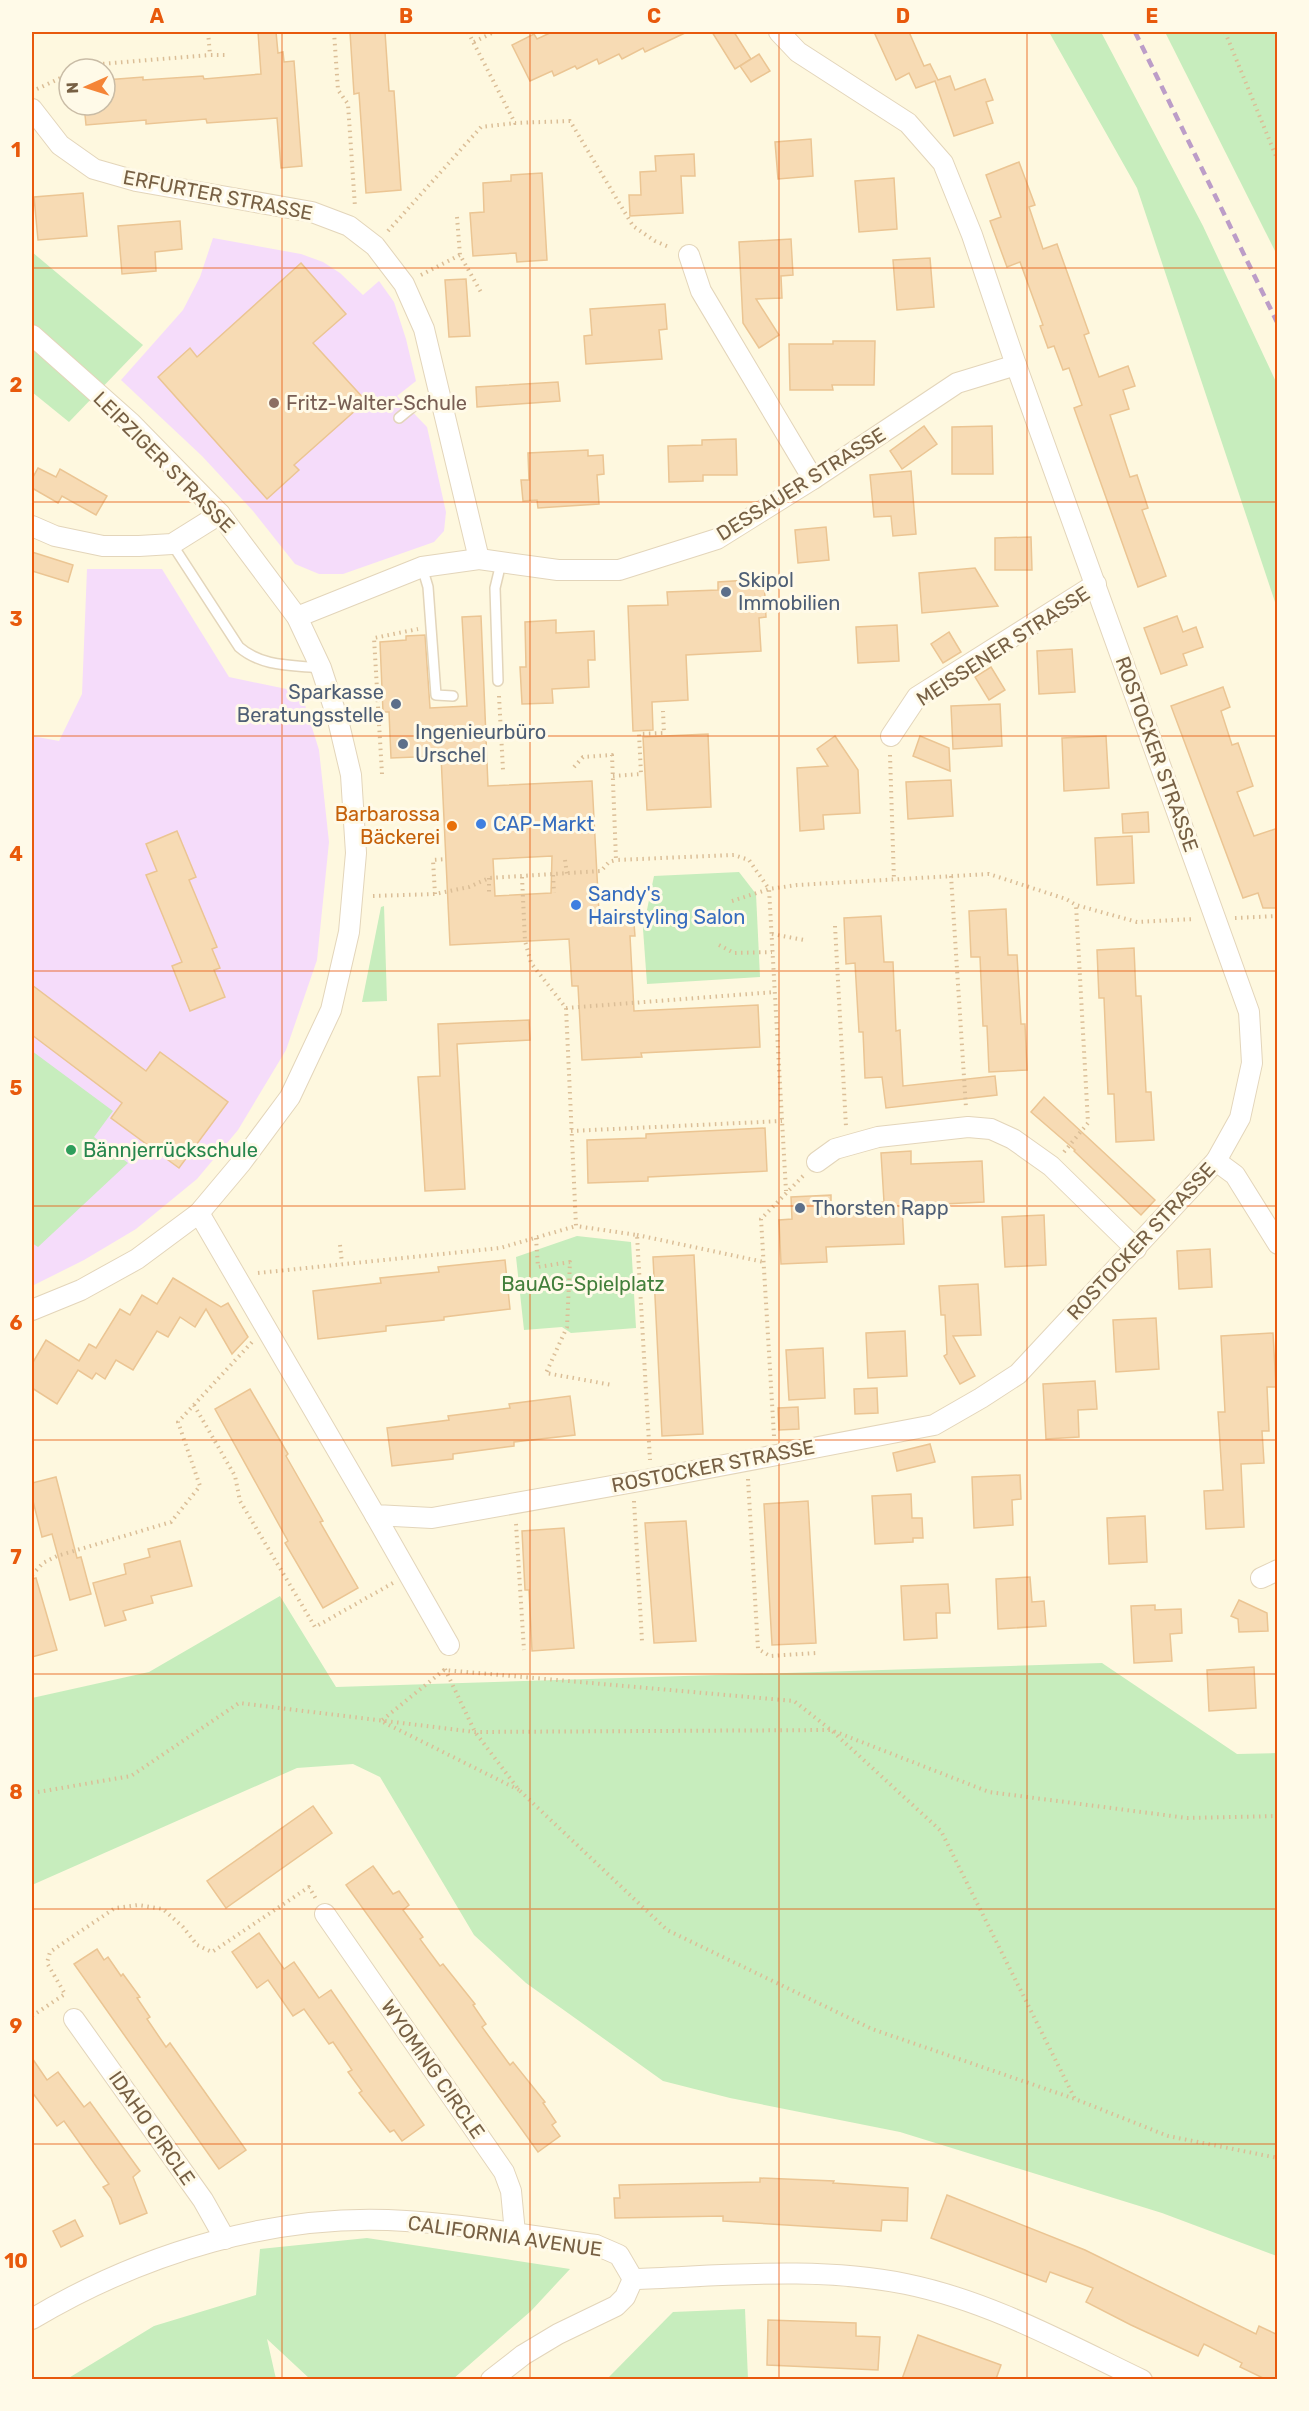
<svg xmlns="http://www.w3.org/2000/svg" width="1309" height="2411" font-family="Rubik,sans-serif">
	<rect width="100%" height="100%" fill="#fef8df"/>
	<!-- education -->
	<g fill="#f5dcfa">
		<polygon points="213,238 301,254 323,262 340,273 363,295 379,281 394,302 406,339 416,381 397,396 427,427 446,512 444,531 434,542 343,574 319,574 295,564 253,511 202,456 121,380 183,310 200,277"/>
		<polygon points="87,569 162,569 229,677 301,692 319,750 329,842 317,960 286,1050 238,1130 197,1179 136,1229 84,1260 32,1286 32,736 59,741 82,694"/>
	</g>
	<!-- green -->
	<g fill="#c7edbd">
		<polygon points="1049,32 1101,32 1203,226 1277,384 1277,608 1137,188"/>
		<polygon points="1165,32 1277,32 1277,255"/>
		<polygon points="32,252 143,345 69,422 32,392"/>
		<polygon points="739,872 756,894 760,977 647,984 643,929 654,876"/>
		<polygon points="384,906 387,1001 362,1002 381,907"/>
		<polygon points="32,1051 113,1111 94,1137 128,1163 38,1247 32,1243"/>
		<polygon points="577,1236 631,1242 636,1328 571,1333 562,1327 524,1330 516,1257"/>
		<polygon points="280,1596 336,1687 1102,1663 1237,1754 1277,1753 1277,2256 1162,2213 900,2132 730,2098 663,2081 526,1983 474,1935 380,1777 353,1764 297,1768 32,1885 32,1698 149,1672"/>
		<polygon points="367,2238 570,2269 531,2311 453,2379 310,2379 267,2339 276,2379 67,2379 154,2326 256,2295 260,2249"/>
		<polygon points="745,2309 748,2379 607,2379 673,2312"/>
	</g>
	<!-- building -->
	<g fill="#f7dbb4" stroke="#ebc593" stroke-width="1.5" fill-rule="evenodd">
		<polygon points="258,32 276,32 278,53 283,52 284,62 294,61 302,166 281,168 277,118 207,123 206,119 146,124 146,120 86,125 84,105 105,105 105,80 143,77 143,80 203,76 204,79 261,74"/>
		<polygon points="350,32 385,32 389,91 394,91 401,190 366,193 359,93 354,94"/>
		<polygon points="552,32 687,32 645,52 643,48 622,59 619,54 599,64 597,59 577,69 575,66 554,76 552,71 530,81 512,45 534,34 537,39"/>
		<polygon points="712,32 734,32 751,59 735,69"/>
		<polygon points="874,32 909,32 924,66 930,64 938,80 950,76 955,90 985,79 993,100 986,102 993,123 954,136 935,81 916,88 909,73 896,80"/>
		<polygon points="759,54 770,71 751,82 740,66"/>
		<polygon points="811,139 813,176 778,179 775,142"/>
		<polygon points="694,154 695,176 681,176 683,213 630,216 629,195 641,195 640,172 656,171 655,156"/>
		<polygon points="1019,162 1035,205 1029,207 1043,249 1057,244 1089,333 1084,335 1099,377 1128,366 1135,386 1123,390 1129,409 1110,415 1130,477 1137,475 1148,508 1142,510 1166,576 1138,587 1074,408 1082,405 1069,368 1063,370 1054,346 1048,348 1040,326 1043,325 1020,262 1007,267 990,221 1001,217 986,175"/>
		<polygon points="542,173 547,260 517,262 516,253 473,256 470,213 484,212 483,183 511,181 511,175"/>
		<polygon points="894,178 897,229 859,232 855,181"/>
		<polygon points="83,193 87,236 38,240 34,197"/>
		<polygon points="180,221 182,249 155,252 156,271 122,274 118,226"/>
		<polygon points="791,239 793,275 781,276 782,298 756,299 779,335 759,348 743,323 739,242"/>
		<polygon points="930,258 934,307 897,310 893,260"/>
		<polygon points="301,263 346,314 313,343 366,401 294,465 299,470 267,499 158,377 190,348 197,357"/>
		<polygon points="466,279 470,336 449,337 445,280"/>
		<polygon points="665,304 667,329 659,330 662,359 586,364 584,336 592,335 590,309"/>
		<polygon points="833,341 875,341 874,385 832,385 833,390 790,390 789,344 833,344"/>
		<polygon points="558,382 560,401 477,407 476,387"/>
		<polygon points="924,426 937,444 902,469 890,451"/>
		<polygon points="992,426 993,474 952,474 952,427"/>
		<polygon points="736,439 737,475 703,475 703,481 669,482 668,446 702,445 702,440"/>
		<polygon points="588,450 588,456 603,455 604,474 597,475 599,504 538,508 537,500 523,501 521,480 529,480 528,453"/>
		<polygon points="38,468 56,477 60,469 107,496 96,515 62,496 58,503 32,488 32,479"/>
		<polygon points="911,471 916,534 893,536 891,516 874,517 870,475"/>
		<polygon points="826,527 829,560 798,563 795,530"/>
		<polygon points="1031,537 1032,570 995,570 995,538"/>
		<polygon points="32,552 73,565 68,582 32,571"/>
		<polygon points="975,568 998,606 922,613 919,573"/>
		<polygon points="764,579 766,617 759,618 761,651 686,655 688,700 652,702 653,730 633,731 628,606 668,605 667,592 718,590 718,582"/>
		<path d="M481,616L488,786L592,781L599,913L633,911L635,936H630L634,1011L758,1005L760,1047L641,1053L642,1057L582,1060L578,986H572L569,939L450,945L441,756L391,758L389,712H383L380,642L406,640V636L425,635L430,708L467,706L462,617ZM552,856L551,893L495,896L493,859Z"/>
		<polygon points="1177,616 1183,632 1196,627 1203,647 1183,654 1187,665 1161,674 1144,628"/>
		<polygon points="556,620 556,633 594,631 595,660 588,660 589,687 552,689 553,703 522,704 520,667 526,667 525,622"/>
		<polygon points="897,625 899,661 858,663 856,627"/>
		<polygon points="949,632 961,652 943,663 931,644"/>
		<polygon points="1072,649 1075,692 1039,694 1037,651"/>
		<polygon points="991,667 1005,690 989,700 975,677"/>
		<polygon points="1223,687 1230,707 1221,711 1232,745 1238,743 1253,786 1237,792 1254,836 1278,828 1278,908 1263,908 1258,893 1243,898 1171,706"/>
		<polygon points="1000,704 1002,746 953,749 951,706"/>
		<polygon points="708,734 711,807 647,810 643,737"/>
		<polygon points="835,736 858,770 860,813 823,815 824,829 800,831 797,768 828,766 817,749"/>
		<polygon points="920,736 949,748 950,771 913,756"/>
		<polygon points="1106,736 1109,788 1064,791 1062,738"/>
		<polygon points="951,780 953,816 908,819 906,782"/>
		<polygon points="1148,812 1149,832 1123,833 1122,814"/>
		<polygon points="177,831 196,877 189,880 217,947 212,949 220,968 214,970 225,997 190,1011 172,966 182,962 146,875 157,871 146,844"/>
		<polygon points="1132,836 1134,883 1097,885 1095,838"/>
		<polygon points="1006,909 1008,955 1017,955 1021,1024 1025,1024 1027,1070 989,1072 987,1026 983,1026 980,957 971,957 969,911"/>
		<polygon points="881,916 884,962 893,962 896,1031 900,1030 903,1086 995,1076 997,1095 886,1108 882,1077 865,1078 863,1032 859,1032 855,963 846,964 844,918"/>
		<polygon points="1134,948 1136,996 1141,996 1146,1092 1151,1092 1154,1140 1116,1142 1114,1094 1108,1094 1104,998 1099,998 1097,950"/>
		<polygon points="32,985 146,1071 160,1052 228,1102 179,1168 111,1118 122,1103 32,1035"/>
		<polygon points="529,1020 530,1040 457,1044 465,1189 425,1191 418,1077 440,1076 438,1024"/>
		<polygon points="1044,1097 1155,1200 1141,1215 1074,1151 1075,1150 1031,1112"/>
		<polygon points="765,1128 767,1171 648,1177 648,1181 588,1183 587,1140 646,1138 646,1134"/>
		<polygon points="911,1151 911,1164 982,1161 984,1202 902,1206 904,1244 826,1247 827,1262 781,1264 779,1220 792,1219 791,1197 831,1195 831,1205 884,1202 881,1153"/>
		<polygon points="1044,1215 1046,1265 1005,1267 1002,1217"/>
		<polygon points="1210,1249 1212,1287 1179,1289 1177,1251"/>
		<polygon points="694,1255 703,1434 662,1436 653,1257"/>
		<polygon points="505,1260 510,1309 444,1317 444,1320 386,1326 386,1331 318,1339 313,1291 381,1283 380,1278 439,1272 438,1267"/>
		<polygon points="173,1278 221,1307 228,1303 248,1337 232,1354 206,1309 195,1327 180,1317 168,1337 157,1331 133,1370 116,1360 105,1379 96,1373 92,1379 78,1370 57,1404 32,1388 32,1364 46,1340 79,1361 89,1344 96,1348 120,1309 130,1315 142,1295 157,1304"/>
		<polygon points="978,1284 981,1335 953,1336 975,1376 960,1384 944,1356 947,1354 945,1315 941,1315 939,1286"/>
		<polygon points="1156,1318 1159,1369 1116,1372 1113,1320"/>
		<polygon points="905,1331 907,1376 868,1378 866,1333"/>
		<polygon points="1273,1333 1276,1387 1267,1387 1269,1431 1262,1431 1264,1463 1241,1464 1244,1527 1206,1529 1204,1491 1223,1490 1218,1412 1225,1412 1221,1336"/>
		<polygon points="823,1348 825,1398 789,1400 786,1350"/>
		<polygon points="1095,1381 1097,1409 1078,1410 1079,1437 1046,1439 1043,1384"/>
		<polygon points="877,1388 878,1413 855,1414 854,1389"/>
		<polygon points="250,1389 288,1454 286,1456 323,1521 320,1522 358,1588 323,1608 285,1543 288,1541 215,1409"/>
		<polygon points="570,1396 575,1435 514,1442 514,1446 453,1454 453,1459 392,1466 387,1428 449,1420 448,1416 510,1408 509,1404"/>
		<polygon points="798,1407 799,1429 779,1430 778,1408"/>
		<polygon points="930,1444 935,1462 897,1471 893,1453"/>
		<polygon points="1020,1475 1021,1499 1012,1500 1013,1525 974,1528 972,1477"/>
		<polygon points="56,1477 77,1558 81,1557 91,1594 70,1600 52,1534 42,1537 32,1497 32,1483"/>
		<polygon points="911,1494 912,1518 922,1518 923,1538 913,1538 913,1542 875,1544 872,1496"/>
		<polygon points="808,1501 816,1643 772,1645 764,1504"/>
		<polygon points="1145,1516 1147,1562 1109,1564 1107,1518"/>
		<polygon points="686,1521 696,1641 654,1643 645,1523"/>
		<polygon points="564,1528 574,1648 532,1651 529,1590 525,1590 522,1531"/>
		<polygon points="180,1541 192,1586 151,1596 153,1603 123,1611 126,1620 105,1626 93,1583 126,1574 124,1564 150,1557 148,1549"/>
		<polygon points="1030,1577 1032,1602 1044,1601 1046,1626 998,1629 996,1579"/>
		<polygon points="36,1578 57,1650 32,1657 32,1579"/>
		<polygon points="948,1584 950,1613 936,1613 937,1638 904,1640 901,1586"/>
		<polygon points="1239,1600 1267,1613 1268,1631 1239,1632 1238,1619 1231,1616"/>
		<polygon points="1155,1605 1155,1610 1181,1609 1182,1633 1170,1634 1172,1661 1134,1663 1131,1606"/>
		<polygon points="1254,1667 1256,1708 1209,1711 1207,1670"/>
		<polygon points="313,1806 332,1833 226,1908 207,1881"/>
		<polygon points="373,1866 393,1894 399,1891 409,1905 403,1910 423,1937 420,1939 440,1966 443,1964 475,2004 473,2005 486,2024 482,2027 510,2065 513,2062 545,2102 543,2103 556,2122 552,2125 560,2136 538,2152 346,1885"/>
		<polygon points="259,1933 284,1969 294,1962 319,1998 331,1990 424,2125 402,2141 394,2130 390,2132 359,2093 362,2091 348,2072 352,2070 333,2042 329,2044 304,2009 293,2016 268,1980 257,1988 232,1952"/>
		<polygon points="97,1949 104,1960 108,1957 121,1976 123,1974 140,1997 137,1998 150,2017 147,2019 166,2047 170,2043 246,2150 219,2169 74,1964"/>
		<polygon points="32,2058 47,2080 58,2072 84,2107 90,2102 140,2171 133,2177 147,2213 120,2224 111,2198 103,2187 109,2184 64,2121 57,2126 32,2092"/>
		<polygon points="760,2178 834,2181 833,2183 908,2188 907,2221 882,2220 881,2231 723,2221 723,2216 615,2218 614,2198 620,2198 619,2185 760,2182"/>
		<polygon points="947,2195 1085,2250 1256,2334 1259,2326 1278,2335 1278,2379 1265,2379 1240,2367 1242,2363 1204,2344 1198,2356 1131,2325 1086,2302 1093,2288 1050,2272 1046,2282 931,2238"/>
		<polygon points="75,2220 83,2236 61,2247 53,2231"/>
		<polygon points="768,2320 856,2323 856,2336 880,2337 878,2370 767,2365"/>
		<polygon points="918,2335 1001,2365 996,2379 902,2379"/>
	</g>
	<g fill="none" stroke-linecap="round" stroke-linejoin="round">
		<defs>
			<g id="lane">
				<polyline points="399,418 416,404 442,400"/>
				<path d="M172,544L239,647C262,667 292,665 321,668"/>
				<polyline points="422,567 428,587 436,695 453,696"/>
				<polyline points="498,681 495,588 501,563"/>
			</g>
			<g id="street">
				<polyline points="32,109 60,145 94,169 136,181 312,212 349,226 375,246 404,284 424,329 479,559"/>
				<polyline points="689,255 701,291 813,479"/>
				<polyline points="32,335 131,423 220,514 297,617 321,668 338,720 351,775 356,853 349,932 331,1010 290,1097 241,1163 199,1213 137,1259 81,1290 32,1310"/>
				<polyline points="32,526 55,536 103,546 139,546 172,544 220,514"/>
				<polyline points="297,617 422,567 479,559 558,570 619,570 717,539 813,479 957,383 1016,365"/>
				<polyline points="891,736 917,697 1096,584"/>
				<polyline points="1216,1161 1235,1175 1278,1244"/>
				<polyline points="817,1162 835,1149 878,1137 968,1127 991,1129 1013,1139 1051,1166 1136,1249"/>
				<polyline points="199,1213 375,1515 432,1518 651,1479 934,1425 981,1398 1018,1374 1216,1161 1240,1118 1252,1063 1249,1012 1016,365 972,235 943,163 908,123 798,52 779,32"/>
				<polyline points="375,1515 449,1645"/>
				<polyline points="1261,1578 1278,1570"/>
				<polyline points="325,1914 504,2172 511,2191 515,2233"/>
				<polyline points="74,2019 203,2200 225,2239"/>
				<path d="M633,2279C723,2276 816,2266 906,2284C989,2301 1065,2343 1142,2380"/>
				<path d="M32,2319C143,2253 276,2212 406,2221C470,2225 533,2236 596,2245L619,2255L633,2279"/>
				<polyline points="491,2380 523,2355 558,2334 616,2306 625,2297 633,2279"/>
			</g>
		</defs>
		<!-- lane casing -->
		<use href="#lane" stroke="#e3d5ba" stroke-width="12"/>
		<!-- street casing -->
		<use href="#street" stroke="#e3d5ba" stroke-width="22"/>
		<!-- path -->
		<g stroke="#dbbe97" stroke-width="4" stroke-dasharray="1.5 4.5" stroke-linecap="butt">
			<polyline points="208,32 210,55 226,55"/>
			<polyline points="334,32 338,90 348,104 355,207"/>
			<polyline points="468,32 515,123 570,121 633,226 655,241 671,248"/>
			<polyline points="1225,32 1278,161"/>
			<polyline points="474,42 494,32"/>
			<polyline points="80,69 88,65 210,55"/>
			<polyline points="37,89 69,74"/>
			<polyline points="457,217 460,255"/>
			<polyline points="388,231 481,127 515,123"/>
			<polyline points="421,275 460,255 482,294"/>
			<polyline points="499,696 503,770"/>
			<polyline points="890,755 894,881"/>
			<polyline points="574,767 583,757 612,755 616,860 734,855 749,860 769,889 786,1191"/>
			<polyline points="382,774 374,638 418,629"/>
			<polyline points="613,776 641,774 639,734 664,733 663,711"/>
			<polyline points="565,860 567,874"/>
			<polyline points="553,875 554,893"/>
			<polyline points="951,876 966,1108"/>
			<polyline points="522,877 525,941 531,963 566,1008 576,1226 637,1235 650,1460"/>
			<polyline points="489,878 489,896"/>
			<polyline points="435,894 433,860 446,859"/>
			<polyline points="373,896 435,894 469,887 489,878 601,871 609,862 616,860"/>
			<polyline points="732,901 769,889 797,885 989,874 1066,899 1076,905 1137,922 1194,919"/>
			<polyline points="1235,918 1278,916"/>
			<polyline points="835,926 846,1127"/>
			<polyline points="772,934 804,940"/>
			<polyline points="719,945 734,953 772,952"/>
			<polyline points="566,1008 775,992"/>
			<polyline points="571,1131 782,1121"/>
			<polyline points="1064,1152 1088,1123 1076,905"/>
			<polyline points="637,1235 764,1262"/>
			<polyline points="536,1238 538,1267 570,1262 567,1327 546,1373 612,1385"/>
			<polyline points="340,1245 342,1263"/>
			<polyline points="258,1273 500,1248 576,1226"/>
			<polyline points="194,1405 235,1476 240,1501 315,1627 393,1583"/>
			<polyline points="774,1436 761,1219 803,1176"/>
			<polyline points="748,1479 758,1649 770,1656 816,1653"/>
			<polyline points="634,1501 642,1641"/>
			<polyline points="516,1524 524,1650"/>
			<polyline points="32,1575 43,1563 57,1556 171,1522 200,1486 178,1422 253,1341"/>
			<polyline points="445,1669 475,1732 519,1790 667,1930 872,2029 1075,2099 1168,2136 1278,2158"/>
			<polyline points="519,1790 381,1721 444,1670 794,1701 831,1730 941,1831 1075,2099"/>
			<polyline points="32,1793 131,1776 239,1703 475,1732 831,1730 989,1792 1187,1818 1278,1816"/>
			<polyline points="32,2016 65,1994 47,1963 50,1952 115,1908 138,1905 163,1909 183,1927 197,1945 212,1952 309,1887 316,1899"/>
		</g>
		<!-- lane -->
		<use href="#lane" stroke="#fff" stroke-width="9"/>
		<!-- street -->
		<use href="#street" stroke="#fff" stroke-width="20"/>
		<!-- rail -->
		<polyline stroke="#bc9dc8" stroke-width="4.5" stroke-dasharray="9 6" stroke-linecap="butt" points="1135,32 1278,324"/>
	</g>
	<!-- grid -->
	<path fill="none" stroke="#e8590c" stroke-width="1.5" stroke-opacity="0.55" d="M282,32V2380M530,32V2380M779,32V2380M1027,32V2380M32,268H1278M32,502H1278M32,736H1278M32,971H1278M32,1206H1278M32,1440H1278M32,1674H1278M32,1909H1278M32,2144H1278"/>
	<!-- markers -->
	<circle fill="#8d6e63" stroke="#fffae8" stroke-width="2" cx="274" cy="403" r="6"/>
	<g fill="#5c6f8a" stroke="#fffae8" stroke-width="2">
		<circle cx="726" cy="592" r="6"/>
		<circle cx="396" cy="704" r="6"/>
		<circle cx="403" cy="744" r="6"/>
		<circle cx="800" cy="1208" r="6"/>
	</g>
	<g fill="#3f7fe0" stroke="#fffae8" stroke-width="2">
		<circle cx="481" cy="824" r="6"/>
		<circle cx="576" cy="905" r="6"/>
	</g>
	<circle fill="#e8710a" stroke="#fffae8" stroke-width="2" cx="452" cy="826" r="6"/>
	<circle fill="#2e9e5b" stroke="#fffae8" stroke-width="2" cx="71" cy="1150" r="6"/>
	<g text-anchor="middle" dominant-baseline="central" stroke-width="6" stroke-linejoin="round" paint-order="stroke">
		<!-- street labels -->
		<g font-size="20" fill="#776044" stroke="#fffae8">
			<text transform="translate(218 195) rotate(11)">ERFURTER STRASSE</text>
			<text transform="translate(164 462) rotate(45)">LEIPZIGER STRASSE</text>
			<text transform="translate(801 484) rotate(-32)">DESSAUER STRASSE</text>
			<text transform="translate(1003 646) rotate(-33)">MEISSENER STRASSE</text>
			<text transform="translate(1157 754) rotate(70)">ROSTOCKER STRASSE</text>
			<text transform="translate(1141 1241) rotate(-47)">ROSTOCKER STRASSE</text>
			<text transform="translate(713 1466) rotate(-11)">ROSTOCKER STRASSE</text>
			<text transform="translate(433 2069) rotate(55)">WYOMING CIRCLE</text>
			<text transform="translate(152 2128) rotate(55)">IDAHO CIRCLE</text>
			<text transform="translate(505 2236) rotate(8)">CALIFORNIA AVENUE</text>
		</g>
		<!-- education labels -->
		<g font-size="20" fill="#785e54" stroke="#fffae8" text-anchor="start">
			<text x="286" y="403">Fritz-Walter-Schule</text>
		</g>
		<!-- service labels -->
		<g font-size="20" fill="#4e5e75" stroke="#fffae8" text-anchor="start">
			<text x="738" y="580">Skipol<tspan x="738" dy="23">Immobilien</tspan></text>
			<text x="384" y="692" text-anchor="end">Sparkasse<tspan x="384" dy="23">Beratungsstelle</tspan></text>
			<text x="415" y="732">Ingenieurbüro<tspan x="415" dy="23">Urschel</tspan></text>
			<text x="812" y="1208">Thorsten Rapp</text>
		</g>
		<!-- food labels -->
		<g font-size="20" fill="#c56008" stroke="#fffae8" text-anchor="end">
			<text x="440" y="814">Barbarossa<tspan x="440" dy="23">Bäckerei</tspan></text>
		</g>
		<!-- shop labels -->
		<g font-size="20" fill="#366cbe" stroke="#fffae8" text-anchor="start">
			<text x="493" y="824">CAP-Markt</text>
			<text x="588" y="894">Sandy's<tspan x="588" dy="23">Hairstyling Salon</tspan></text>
		</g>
		<!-- leisure labels -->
		<g font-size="20" fill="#27864d" stroke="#fffae8" text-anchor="start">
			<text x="83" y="1150">Bännjerrückschule</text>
		</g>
		<!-- park labels -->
		<g font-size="20" fill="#427f3b" stroke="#fffae8">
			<text x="583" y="1284">BauAG-Spielplatz</text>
		</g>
	</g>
	<!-- border -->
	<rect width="1309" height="2411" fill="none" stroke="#fffae8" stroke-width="66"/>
	<!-- north arrow -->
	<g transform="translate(87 87) rotate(267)"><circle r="28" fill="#fffae8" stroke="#c9bca6" stroke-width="1.5"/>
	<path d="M0-4.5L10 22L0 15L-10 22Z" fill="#f58537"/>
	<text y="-9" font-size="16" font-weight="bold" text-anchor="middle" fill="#776044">N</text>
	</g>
	<rect x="33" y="33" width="1243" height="2345" fill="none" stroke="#e8590c" stroke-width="2"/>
	<g font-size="20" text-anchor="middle" font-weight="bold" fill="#e8590c">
		<text x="157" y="23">A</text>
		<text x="406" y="23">B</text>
		<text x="654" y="23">C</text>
		<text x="903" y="23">D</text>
		<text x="1152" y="23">E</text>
		<text x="16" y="157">1</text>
		<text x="16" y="392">2</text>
		<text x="16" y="626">3</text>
		<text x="16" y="861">4</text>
		<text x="16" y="1095">5</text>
		<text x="16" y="1330">6</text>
		<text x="16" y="1564">7</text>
		<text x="16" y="1799">8</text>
		<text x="16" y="2033">9</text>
		<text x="16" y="2268">10</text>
	</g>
</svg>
